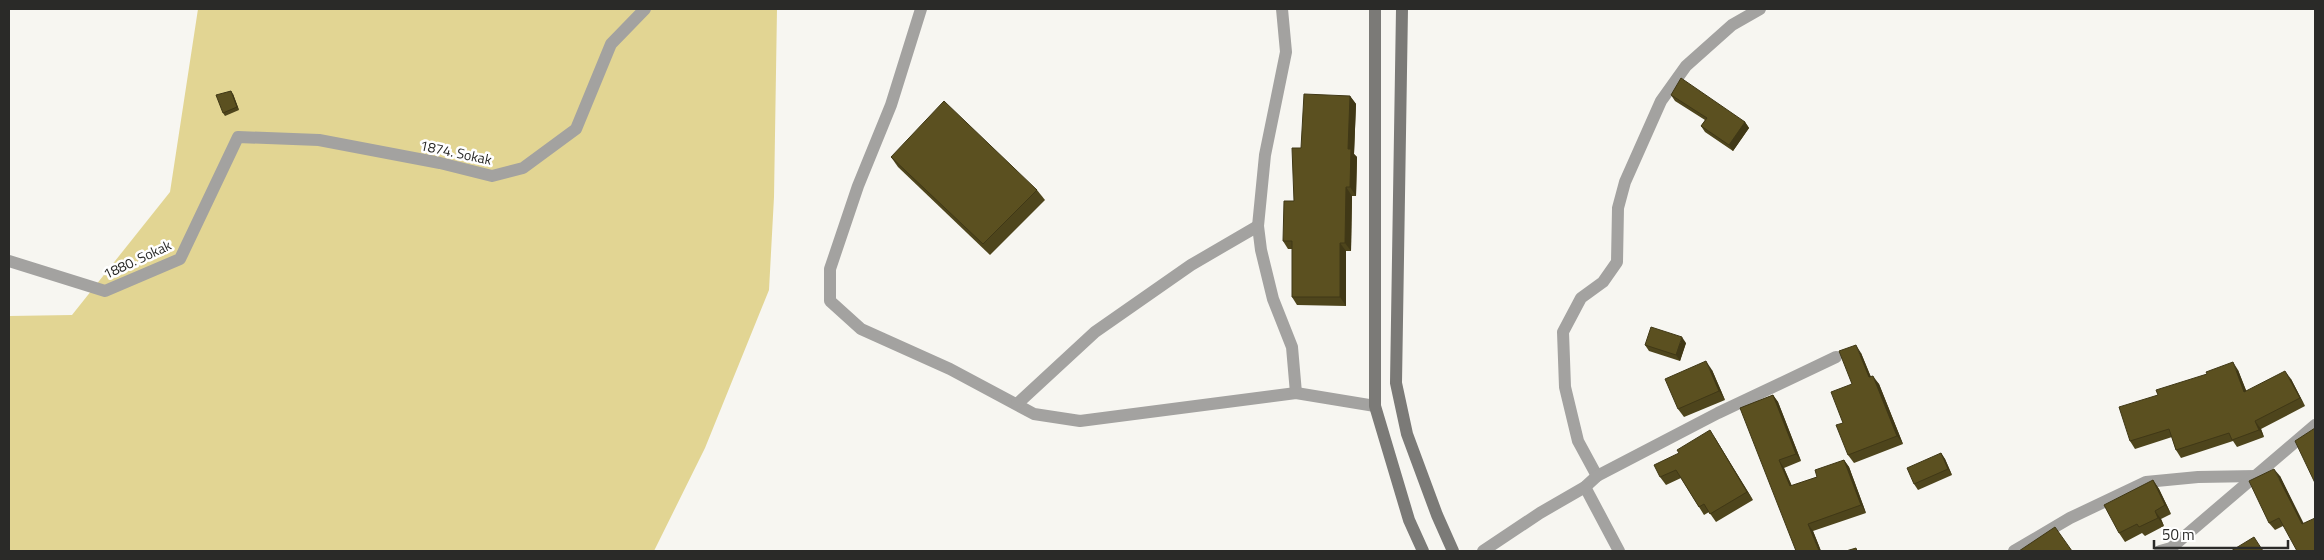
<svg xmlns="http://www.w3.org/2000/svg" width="2324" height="560" font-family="'Titillium Web',sans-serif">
	<rect width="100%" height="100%" fill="#f7f6f1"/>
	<!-- green -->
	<polygon fill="#e2d593" points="198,9 777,9 774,197 769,290 705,448 654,551 9,551 9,316 72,315 170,192"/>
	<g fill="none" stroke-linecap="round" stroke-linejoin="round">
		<!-- street -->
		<g stroke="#a3a2a0" stroke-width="12">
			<polyline points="921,9 891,105 858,186 830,269 830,301 861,329 950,369 1034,414 1080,421 1296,393 1375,406"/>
			<polyline points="1282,9 1286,52 1265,155 1258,226 1261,250 1273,299 1292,347 1296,393"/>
			<polyline points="9,261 105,291 180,259 238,137 319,140 440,163 492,176 523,168 576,129 611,44 645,9"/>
			<polyline points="1017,404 1095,332 1191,265 1258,226"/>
			<polyline points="1597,476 1578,441 1565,387 1563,332 1581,298 1603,282 1617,262 1618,208 1625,182 1661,101 1686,66 1732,25 1760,9"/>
			<polyline points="1585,487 1619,551"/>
			<polyline points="1483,551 1540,513 1585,487 1597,476 1718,413 1836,357"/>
			<polyline points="2014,551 2070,518 2146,482 2198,477 2257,476"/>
			<polyline points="2160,551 2171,548 2315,425"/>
		</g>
		<!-- secondary -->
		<g stroke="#7b7a77" stroke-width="12">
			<polyline points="1375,9 1375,406 1409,520 1423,551"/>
			<polyline points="1402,9 1396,383 1407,434 1437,515 1453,551"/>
		</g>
	</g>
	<!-- wall -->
	<g fill="#4e451c">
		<polygon points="233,94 239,110 225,116 223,113"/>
		<polygon points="1671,95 1745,122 1749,128 1733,151 1705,132 1701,126 1705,120 1675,101"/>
		<polygon points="1350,96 1356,104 1354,154 1357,157 1356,196 1352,196 1351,251 1346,251 1346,306 1297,305 1292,297 1292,249 1288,249 1283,241 1294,201 1301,148"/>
		<polygon points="891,157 1037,190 1045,200 990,255 898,167"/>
		<polygon points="1686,343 1680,361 1649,351 1645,345"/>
		<polygon points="1861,353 1871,377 1879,384 1903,444 1854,463 1848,455 1843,423"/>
		<polygon points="1712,370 1725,400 1684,417 1678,409"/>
		<polygon points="2238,370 2246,391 2291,379 2305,406 2261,429 2264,437 2237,447 2233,441 2181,458 2176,450 2172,437 2135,449 2130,441"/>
		<polygon points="1773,395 1778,402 1801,461 1784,468 1792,486 1817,477 1844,460 1849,467 1866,513 1813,531 1821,551 1740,408"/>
		<polygon points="1715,438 1753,500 1716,522 1709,512 1704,515 1681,478 1666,485 1660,477"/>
		<polygon points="1941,453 1945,459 1952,475 1918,490 1914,484"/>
		<polygon points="2280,476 2303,524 2315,551 2283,526 2275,530 2269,523"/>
		<polygon points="2153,480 2159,489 2171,514 2161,519 2164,526 2145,536 2142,533 2125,542 2119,533"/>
	</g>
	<!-- shaded-wall -->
	<g fill="#403816">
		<polygon points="231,91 233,94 239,110 237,107"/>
		<polygon points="1350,96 1356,104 1354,154 1357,157 1356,196 1350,187 1348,149"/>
		<polygon points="1745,122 1749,128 1733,151 1729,145"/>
		<polygon points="1346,187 1352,196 1351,251 1345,243"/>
		<polygon points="1340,243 1346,251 1346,306 1340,297"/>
		<polygon points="1682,337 1686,343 1680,361 1676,355"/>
		<polygon points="1856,345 1861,353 1874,385 1869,377"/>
		<polygon points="1706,361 1712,370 1725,400 1719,391"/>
		<polygon points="2233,362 2238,370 2250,400 2244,392"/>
		<polygon points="2285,371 2291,379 2305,406 2300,398"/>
		<polygon points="1873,376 1879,384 1903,444 1897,436"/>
		<polygon points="1773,395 1778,402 1801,461 1796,454"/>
		<polygon points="2255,421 2261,429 2264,437 2259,430"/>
		<polygon points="1710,430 1715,438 1753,500 1747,492"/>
		<polygon points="1941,453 1945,459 1952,475 1948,469"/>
		<polygon points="1779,460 1784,468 1795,494 1790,486"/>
		<polygon points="1844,460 1849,467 1866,513 1861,505"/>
		<polygon points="2274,469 2280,476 2308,532 2302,524"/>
		<polygon points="2153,480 2159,489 2171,514 2165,505"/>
		<polygon points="2155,511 2161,519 2164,526 2158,518"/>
		<polygon points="1808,524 1813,531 1821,551 1819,551"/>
	</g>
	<!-- building -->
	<g fill="#5b5020" stroke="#403816">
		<polygon points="1681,78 1745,122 1729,145 1701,126 1707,118 1671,95"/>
		<polygon points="231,91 237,107 223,113 216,95"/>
		<polygon points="1304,94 1350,96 1348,149 1351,149 1350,187 1346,187 1345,243 1340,243 1340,297 1292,297 1292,241 1283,241 1284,201 1294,201 1292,148 1301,148"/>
		<polygon points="944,101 1037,190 983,244 891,157"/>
		<polygon points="1651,327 1682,337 1676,355 1645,345"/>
		<polygon points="1856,345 1869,377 1873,376 1897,436 1848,455 1836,425 1843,423 1831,392 1852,384 1839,351"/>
		<polygon points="1706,361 1719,391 1678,409 1665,379"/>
		<polygon points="2233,362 2244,392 2285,371 2300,398 2255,421 2259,430 2232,440 2229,433 2176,450 2169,429 2130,441 2119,407 2158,395 2156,390 2207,374 2206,372"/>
		<polygon points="1773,395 1796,454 1779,460 1790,486 1817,477 1815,470 1844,460 1861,505 1808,524 1819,551 1796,551 1740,408"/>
		<polygon points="2315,428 2315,483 2295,441"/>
		<polygon points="1710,430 1747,492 1710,514 1704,504 1699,507 1676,470 1660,477 1654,465 1679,453 1677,450"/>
		<polygon points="1941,453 1948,469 1914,484 1907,468"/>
		<polygon points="2274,469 2302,524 2315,518 2315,551 2297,551 2279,518 2269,523 2249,481"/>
		<polygon points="2153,480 2165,505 2155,511 2158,518 2139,527 2137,524 2119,533 2104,505"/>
		<polygon points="2055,527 2072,551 2019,551"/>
		<polygon points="2254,537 2263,551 2231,551"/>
		<polygon points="1856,548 1857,551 1846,551"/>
	</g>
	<g text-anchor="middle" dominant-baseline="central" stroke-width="5" stroke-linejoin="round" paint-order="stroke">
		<!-- street labels -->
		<g font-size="14" fill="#2a2a28" stroke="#fff">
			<text transform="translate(456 152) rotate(12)">1874. Sokak</text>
			<text transform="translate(137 259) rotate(-25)">1880. Sokak</text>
		</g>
	</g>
	<!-- border -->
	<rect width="2324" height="560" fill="none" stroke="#2a2a28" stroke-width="20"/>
	<!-- scale -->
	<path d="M2154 540v8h134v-8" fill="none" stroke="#2a2a28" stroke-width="2.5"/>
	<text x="2162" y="540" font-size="15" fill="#2a2a28" stroke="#ffffff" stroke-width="4" paint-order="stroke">50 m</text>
</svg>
